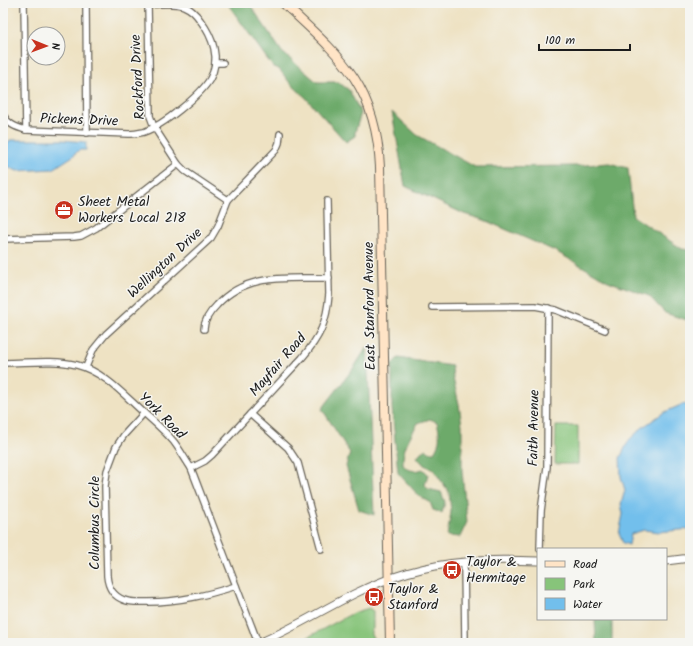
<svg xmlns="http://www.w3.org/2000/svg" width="693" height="646" font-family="Kalam,sans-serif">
	<rect width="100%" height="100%" fill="#f6f6f2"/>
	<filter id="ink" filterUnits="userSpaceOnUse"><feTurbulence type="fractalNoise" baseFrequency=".025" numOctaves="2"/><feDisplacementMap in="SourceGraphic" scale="8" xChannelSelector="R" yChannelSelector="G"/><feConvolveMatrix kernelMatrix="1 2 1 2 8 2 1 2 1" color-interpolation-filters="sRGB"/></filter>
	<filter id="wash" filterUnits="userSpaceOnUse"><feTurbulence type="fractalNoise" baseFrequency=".012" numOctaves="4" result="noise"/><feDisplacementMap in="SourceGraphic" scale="16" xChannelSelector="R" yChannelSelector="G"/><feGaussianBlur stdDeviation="0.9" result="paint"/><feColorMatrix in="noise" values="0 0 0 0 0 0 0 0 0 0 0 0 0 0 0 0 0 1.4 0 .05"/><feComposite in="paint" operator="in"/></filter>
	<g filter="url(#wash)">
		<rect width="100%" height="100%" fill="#eee2c3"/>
		<!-- green -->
		<g fill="#87c47a" stroke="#52704b">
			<polygon points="556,426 578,426 578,464 555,464"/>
			<polygon points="369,608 373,611 373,629 371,630 371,635 374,639 374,643 297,643 353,613"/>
		</g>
		<!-- forest -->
		<g fill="#6daa6a" stroke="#446343">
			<polygon points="227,3 249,3 282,52 317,82 338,82 349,90 361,113 355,132 355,136 346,142 306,98 290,83 279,69 273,67"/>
			<polygon points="392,112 417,135 475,167 575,166 609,163 628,168 633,216 682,249 690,250 690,321 665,313 649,296 608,281 555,251 484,220 464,214 405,186"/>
			<polygon points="367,347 374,515 359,510 346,466 350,453 322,409 355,366"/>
			<path d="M398,358L452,366L453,378L459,404L462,425V471L467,522L460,537L447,536L451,512L449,492L433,469L424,465L417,457L421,452L426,449L429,452H434C441,442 440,434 437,422L430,419L418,423C410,437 402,448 403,465C409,471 414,472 423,469L428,474L425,485L428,489L441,492L445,502L442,513L433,510L430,502L420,497L398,473L392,408V364Z"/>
			<polygon points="595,619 612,619 612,643 596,643"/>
		</g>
		<!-- water -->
		<g fill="#72bfec" stroke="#476e84">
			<path d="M10,140H62L86,142V150H79L73,156L53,169L17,171L7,166C5,159 5,145 10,140Z"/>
			<polygon points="683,404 690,405 690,529 659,532 644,530 631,534 629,545 623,543 619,534 623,514 621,504 625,490 621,477 620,458 629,440 643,427 663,413"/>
		</g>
	</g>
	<g filter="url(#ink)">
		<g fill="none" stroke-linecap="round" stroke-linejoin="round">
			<defs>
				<g id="minor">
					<polyline points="24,3 26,130"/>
					<polyline points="86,3 87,133"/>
					<polyline points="148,5 150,116 154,127 178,164"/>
					<polyline points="291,11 298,3"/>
					<polyline points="215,63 223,63"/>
					<path d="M3,115C8,124 15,127 26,130L129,134C134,134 139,133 144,132C163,125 200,96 210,79C221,59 213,37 200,20C196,14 191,9 184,6C173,2 159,4 148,5V3"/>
					<polyline points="3,239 74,237 81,236 96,228 178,164 185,171 228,200"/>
					<polyline points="432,307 535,306 556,310 605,330"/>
					<path d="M204,329C204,319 211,311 217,305C247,272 288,279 329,278"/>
					<path d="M3,363C27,363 53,359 77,365C104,372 123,394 143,412C154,422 165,431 174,442C180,450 185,459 191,468L258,643"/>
					<polyline points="86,367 93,350 106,334 211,238 218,226 228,200 276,150 279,143 280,134"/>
					<path d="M144,413L124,435L116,447L107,471L105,486L107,576C108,587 113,596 124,600C131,603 140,602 148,602C179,602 207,595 236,586"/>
					<polyline points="250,414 288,448 298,463 321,549"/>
					<path d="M191,468L205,461L212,455L302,358C320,337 327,322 329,294L327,201"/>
					<polyline points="540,549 541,511 547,467 548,308"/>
					<polyline points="464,562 465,643"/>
				</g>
				<g id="tertiary">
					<polyline points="666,561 690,558"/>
					<path d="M259,643C292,629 322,610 354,594C388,577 427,565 465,562C489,559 514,560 538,561"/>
				</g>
				<path id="secondary" d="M283,3C340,56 376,84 380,167L390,643"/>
			</defs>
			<!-- minor casing -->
			<use href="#minor" stroke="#666156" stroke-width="8"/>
			<!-- tertiary casing -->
			<use href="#tertiary" stroke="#666156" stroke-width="9"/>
			<!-- secondary casing -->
			<use href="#secondary" stroke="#666156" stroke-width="10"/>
			<!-- minor -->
			<use href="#minor" stroke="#fff" stroke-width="5.5"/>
			<!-- tertiary -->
			<use href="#tertiary" stroke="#fff" stroke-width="7"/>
			<!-- secondary -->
			<use href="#secondary" stroke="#ffe4c6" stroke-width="8"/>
		</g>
	</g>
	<!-- icons -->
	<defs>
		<symbol id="office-disc" viewBox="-11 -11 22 22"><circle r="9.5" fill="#c8321e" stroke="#f6f6f2"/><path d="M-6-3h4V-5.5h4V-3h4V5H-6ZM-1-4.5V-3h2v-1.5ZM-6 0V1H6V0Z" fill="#fff"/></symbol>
		<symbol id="bus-disc" viewBox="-11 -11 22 22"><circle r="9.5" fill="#c8321e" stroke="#f6f6f2"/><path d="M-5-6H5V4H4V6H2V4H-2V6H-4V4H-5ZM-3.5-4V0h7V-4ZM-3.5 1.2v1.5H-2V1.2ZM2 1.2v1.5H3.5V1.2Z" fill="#fff"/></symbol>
	</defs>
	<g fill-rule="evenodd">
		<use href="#office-disc" x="53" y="199" width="22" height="22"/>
		<use href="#bus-disc" x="441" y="559" width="22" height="22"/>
		<use href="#bus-disc" x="363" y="586" width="22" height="22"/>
	</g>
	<g text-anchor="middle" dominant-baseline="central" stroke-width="3" stroke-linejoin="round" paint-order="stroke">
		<!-- street labels -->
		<g font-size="14" fill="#1c1c1c" stroke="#f6f6f2">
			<text transform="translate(138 77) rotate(-93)">Rockford Drive</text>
			<text transform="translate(79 120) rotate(2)">Pickens Drive</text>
			<text transform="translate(165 263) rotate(-43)">Wellington Drive</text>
			<text transform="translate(370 306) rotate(-91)">East Stanford Avenue</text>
			<text transform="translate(278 365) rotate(-49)">Mayfair Road</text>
			<text transform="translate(162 416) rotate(45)">York Road</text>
			<text transform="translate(534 428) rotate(-89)">Faith Avenue</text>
			<text transform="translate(95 523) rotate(-90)">Columbus Circle</text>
		</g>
		<!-- poi labels -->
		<g font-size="14" fill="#1c1c1c" stroke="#f6f6f2" text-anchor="start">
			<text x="78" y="202">Sheet Metal<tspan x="78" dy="16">Workers Local 218</tspan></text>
			<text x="466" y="562">Taylor &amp;<tspan x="466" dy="16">Hermitage</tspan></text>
			<text x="388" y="589">Taylor &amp;<tspan x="388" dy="16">Stanford</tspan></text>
		</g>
	</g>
	<!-- margin -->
	<rect width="693" height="646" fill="none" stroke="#f6f6f2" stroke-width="16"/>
	<!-- legend -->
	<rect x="537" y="548" width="130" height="72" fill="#f6f6f2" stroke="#9f9f9c"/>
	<rect x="545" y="561" width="20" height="6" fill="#ffe4c6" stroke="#9f9f9c"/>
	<text x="573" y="568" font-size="12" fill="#1c1c1c">Road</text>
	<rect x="545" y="578" width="20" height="12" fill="#87c47a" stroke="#9f9f9c"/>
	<text x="573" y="588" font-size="12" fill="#1c1c1c">Park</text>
	<rect x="545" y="598" width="20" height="12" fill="#72bfec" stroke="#9f9f9c"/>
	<text x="573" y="608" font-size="12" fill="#1c1c1c">Water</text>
	<!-- north arrow -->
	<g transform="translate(46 46) rotate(91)"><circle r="19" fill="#f6f6f2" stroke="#9f9f9c"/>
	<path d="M0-3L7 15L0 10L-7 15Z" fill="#c8321e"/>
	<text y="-6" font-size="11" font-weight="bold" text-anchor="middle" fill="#1c1c1c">N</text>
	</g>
	<!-- scale -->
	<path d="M539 44v6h91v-6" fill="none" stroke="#1c1c1c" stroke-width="2"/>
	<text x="545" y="44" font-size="12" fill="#1c1c1c" stroke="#f6f6f2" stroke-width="3" paint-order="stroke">100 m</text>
</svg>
